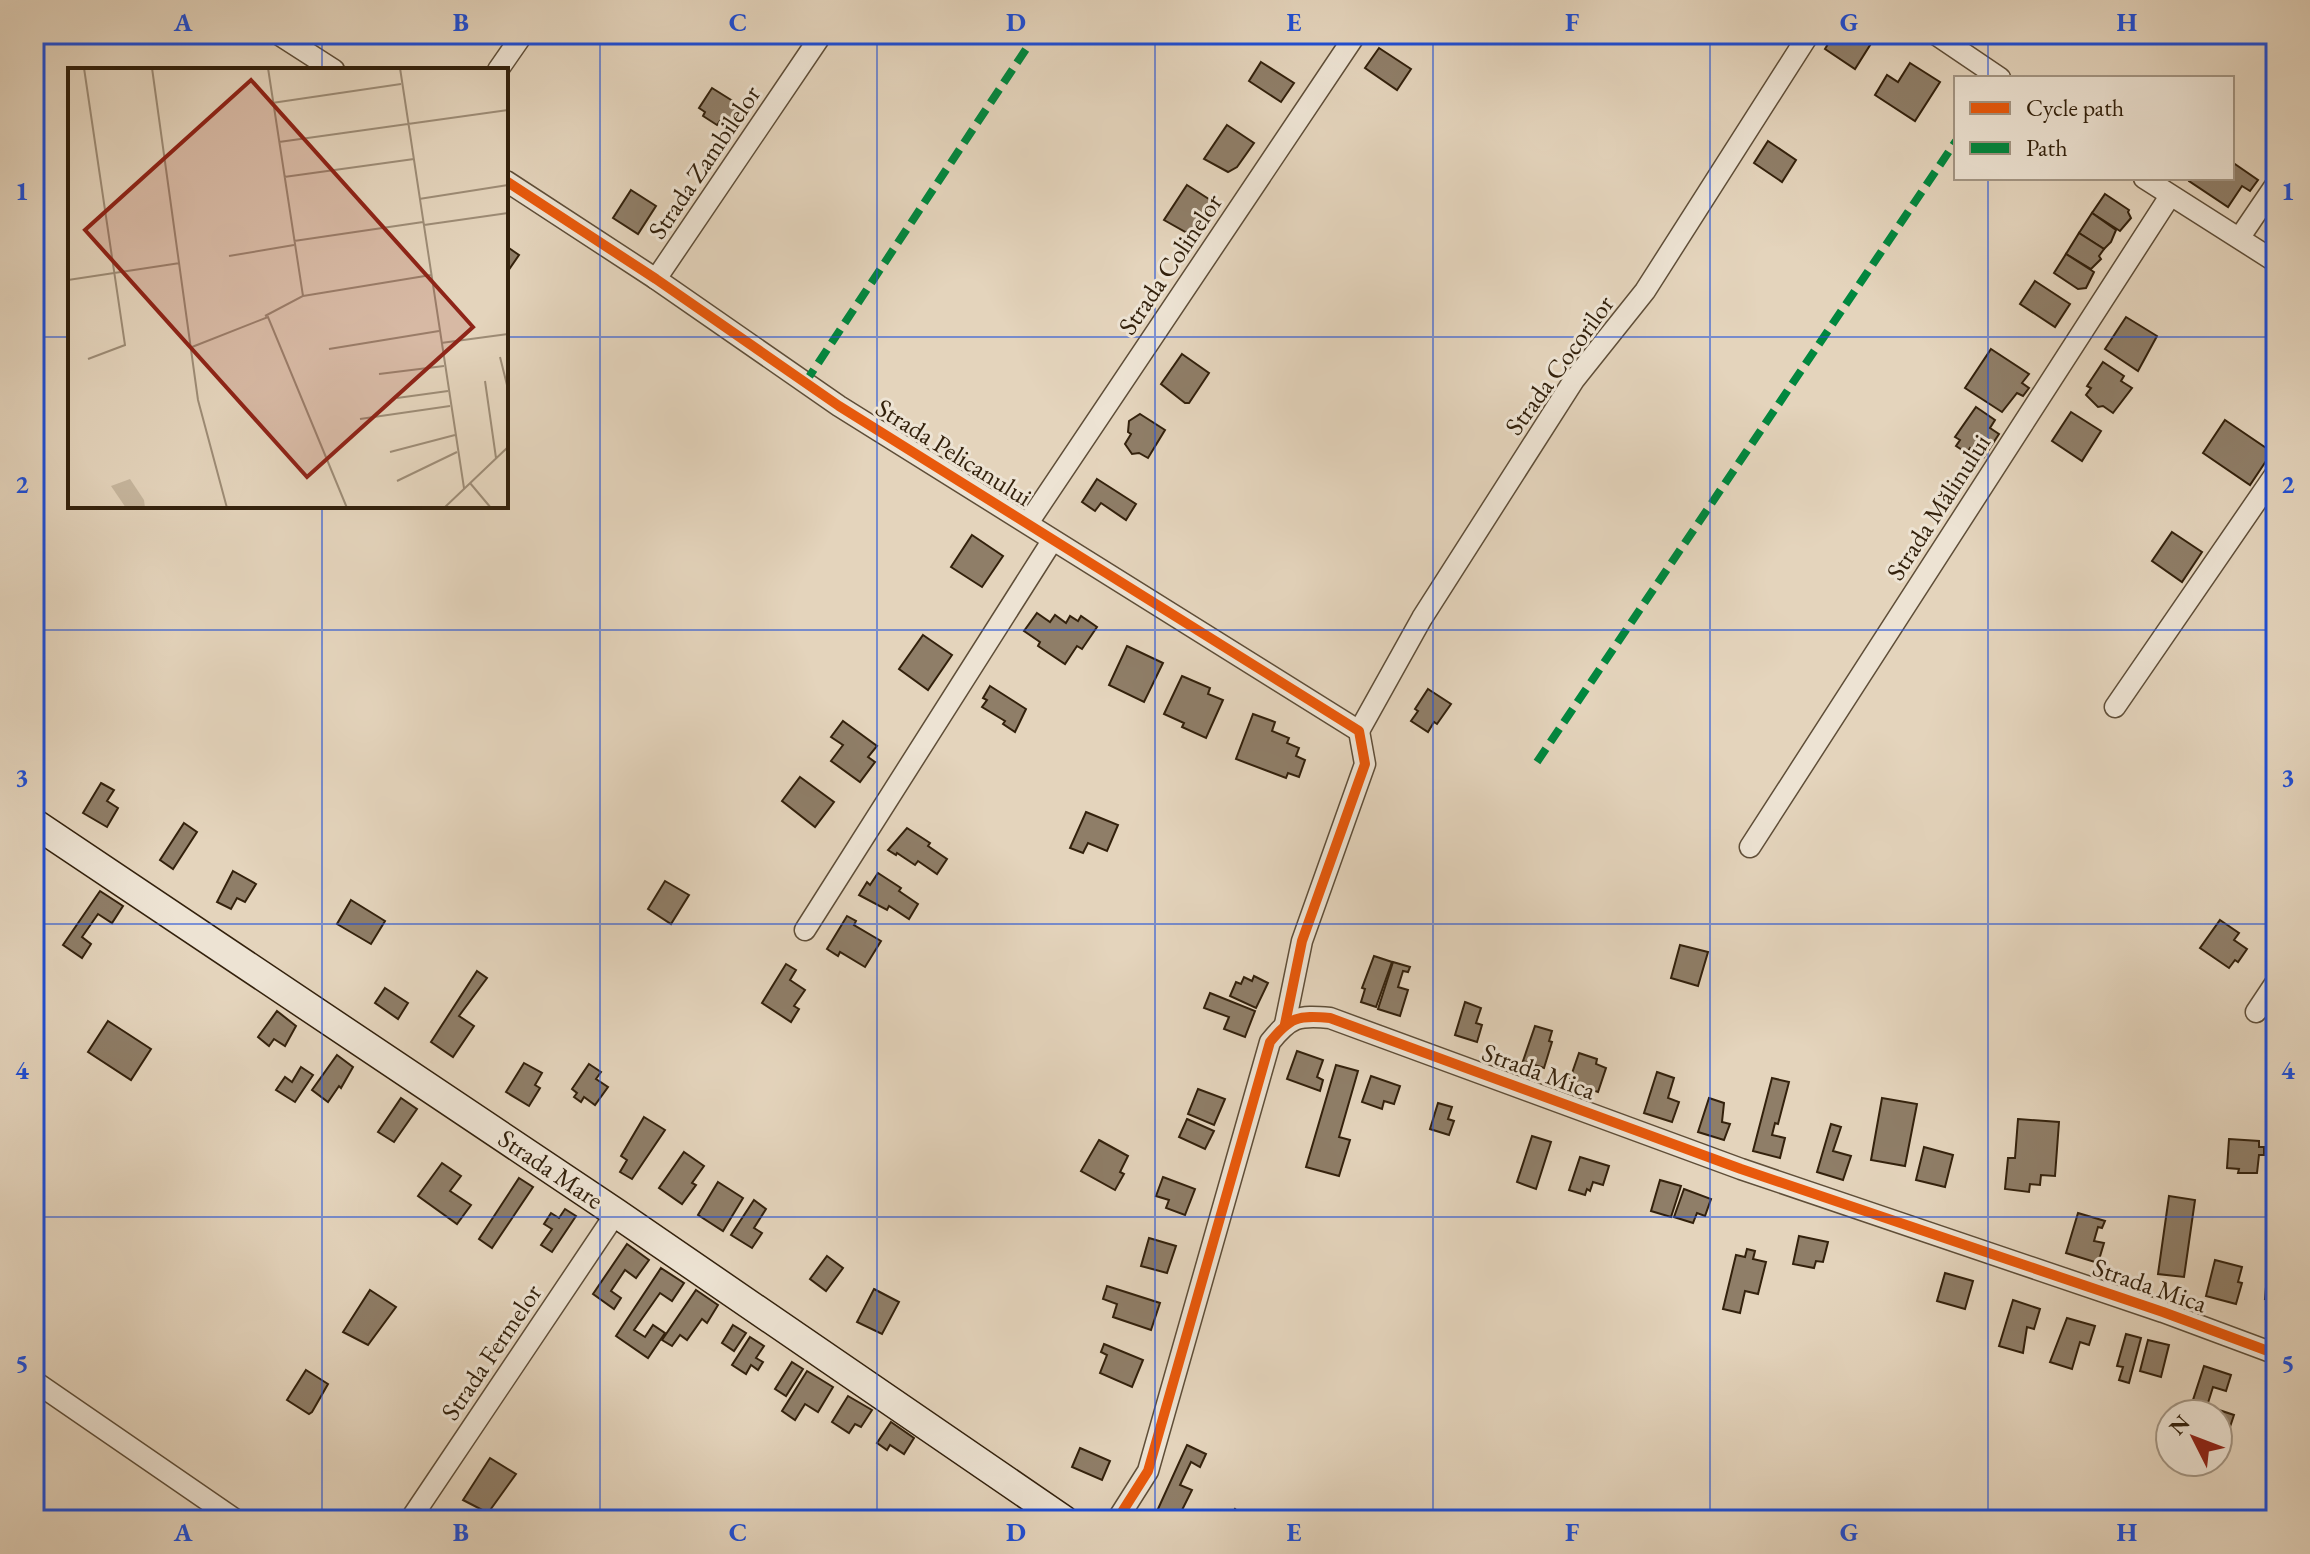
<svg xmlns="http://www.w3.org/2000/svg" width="2310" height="1554" font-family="'EB Garamond',serif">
	<rect width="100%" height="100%" fill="#e4d4bc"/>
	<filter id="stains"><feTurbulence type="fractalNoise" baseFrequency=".0025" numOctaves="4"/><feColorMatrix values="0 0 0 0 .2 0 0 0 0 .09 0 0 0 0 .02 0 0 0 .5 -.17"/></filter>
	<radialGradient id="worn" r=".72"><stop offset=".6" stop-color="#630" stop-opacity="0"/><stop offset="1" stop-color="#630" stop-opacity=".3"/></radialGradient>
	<!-- building -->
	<g fill="#8f7e68" stroke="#33210c" stroke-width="2">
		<polygon points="1834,34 1857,35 1877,34 1855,69 1825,49"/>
		<polygon points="1379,48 1411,69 1397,90 1365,68"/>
		<polygon points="1261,62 1294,83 1281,102 1249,81"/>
		<polygon points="1910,63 1940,82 1915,121 1875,95 1887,75 1898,82"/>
		<polygon points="712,88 744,108 731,129 720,121 717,125 703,116 705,112 699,108"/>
		<polygon points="1227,125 1254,143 1237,167 1228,172 1204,159"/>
		<polygon points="1768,141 1796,160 1782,182 1754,163"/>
		<polygon points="2232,162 2258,180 2250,191 2242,186 2228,207 2189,181 2190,178 2232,178"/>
		<polygon points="1187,185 1215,203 1198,228 1189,234 1164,220"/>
		<polygon points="631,190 656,206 638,234 613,218"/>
		<polygon points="2105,194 2129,210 2128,212 2131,218 2120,231 2092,213"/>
		<polygon points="2092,213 2116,230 2111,242 2104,249 2079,233"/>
		<polygon points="2079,233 2104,249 2099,256 2101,259 2091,269 2066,254"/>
		<polygon points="506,246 519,255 506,274"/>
		<polygon points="2066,254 2094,272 2086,288 2078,289 2054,273"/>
		<polygon points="2035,281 2070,304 2055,327 2020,304"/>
		<polygon points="2126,317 2157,336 2138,371 2105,349"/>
		<polygon points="1991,349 2029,374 2022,383 2029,388 2023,396 2017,393 2002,412 1965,388"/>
		<polygon points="1182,354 1209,373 1189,403 1185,403 1161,384"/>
		<polygon points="2103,362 2124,376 2121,381 2132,388 2113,413 2103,406 2098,407 2086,395 2091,388 2087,386"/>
		<polygon points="1976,407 1995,420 1990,428 1999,434 1984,457 1970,448 1967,453 1956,446 1960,440 1955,437"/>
		<polygon points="2071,412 2101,431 2082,461 2052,441"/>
		<polygon points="1140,414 1165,430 1148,458 1139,453 1132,454 1125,444 1131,434 1128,432 1129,421"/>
		<polygon points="2225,420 2272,452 2250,485 2203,453"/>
		<polygon points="1097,479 1136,504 1126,520 1101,503 1095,511 1082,502"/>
		<polygon points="2172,532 2202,552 2182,582 2152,561"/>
		<polygon points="972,535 1003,556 982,587 951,567"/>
		<polygon points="1037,613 1050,622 1055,615 1066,623 1070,616 1078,621 1081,616 1097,627 1082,649 1077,646 1065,664 1038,646 1040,642 1024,631"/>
		<polygon points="923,635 952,655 928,690 899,669"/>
		<polygon points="1127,646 1163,663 1144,702 1109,685"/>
		<polygon points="1182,676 1210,688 1208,694 1223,700 1206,738 1182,727 1184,723 1164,714"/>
		<polygon points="990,686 1026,709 1015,732 1003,724 1005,721 982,707 987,700 983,698"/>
		<polygon points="1428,689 1451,704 1437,724 1434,722 1428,732 1411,721 1418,711 1415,709"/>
		<polygon points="1253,714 1275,722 1272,731 1289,738 1287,743 1299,748 1296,756 1305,760 1299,777 1288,773 1286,778 1236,759"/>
		<polygon points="843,721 877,746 868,757 875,762 860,782 831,761 843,745 831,737"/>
		<polygon points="800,777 834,802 815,827 782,801"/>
		<polygon points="101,783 114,790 107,801 118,808 107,827 83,813"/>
		<polygon points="1086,812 1118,825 1107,851 1088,843 1083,853 1070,848"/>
		<polygon points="184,823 197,832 173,869 160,860"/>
		<polygon points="907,828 930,843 928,846 947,859 937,874 918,861 915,865 897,853 896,855 888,850"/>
		<polygon points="233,871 256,884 245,902 237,898 231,909 217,902"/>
		<polygon points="878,873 901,888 899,891 918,904 909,919 889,906 887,910 859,895 867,882 870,885"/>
		<polygon points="665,881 689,895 671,924 648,909"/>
		<polygon points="100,891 123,906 112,923 98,914 82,937 91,944 82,958 63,945"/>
		<polygon points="351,900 385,921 371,944 337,924"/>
		<polygon points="847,916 856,921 854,925 881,941 865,967 840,952 838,956 827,949"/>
		<polygon points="2220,920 2239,933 2234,940 2247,949 2238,962 2235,960 2229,968 2200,948"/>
		<polygon points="1680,945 1708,952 1698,986 1671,978"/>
		<polygon points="1374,956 1392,962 1376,1007 1361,1002 1365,989 1362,988"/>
		<polygon points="1393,962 1410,967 1408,972 1403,971 1398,987 1408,990 1400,1016 1378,1009"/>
		<polygon points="786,964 796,970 790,980 805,990 794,1006 799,1009 791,1022 762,1003"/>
		<polygon points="477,971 487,978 459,1016 474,1026 453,1057 431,1042"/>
		<polygon points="1254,976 1268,983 1256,1008 1230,996 1236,982 1241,984 1244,977 1252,981"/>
		<polygon points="385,988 408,1003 398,1019 375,1003"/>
		<polygon points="1210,993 1255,1011 1245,1037 1224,1029 1229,1017 1204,1008"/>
		<polygon points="1465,1002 1481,1008 1476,1023 1482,1025 1477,1042 1455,1035"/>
		<polygon points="277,1011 296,1026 285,1046 274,1039 269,1046 258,1037"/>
		<polygon points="108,1021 151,1049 131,1080 88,1052"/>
		<polygon points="1535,1026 1552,1031 1549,1041 1552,1042 1544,1068 1523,1061"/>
		<polygon points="1297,1051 1323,1060 1317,1077 1323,1080 1320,1091 1287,1079"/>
		<polygon points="1579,1053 1597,1059 1596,1064 1606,1068 1598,1092 1569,1082"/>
		<polygon points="337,1055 353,1067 341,1088 339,1086 328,1102 312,1090"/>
		<polygon points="524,1063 542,1073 535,1085 540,1088 529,1106 506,1092"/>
		<polygon points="589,1064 601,1072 596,1079 608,1087 595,1105 584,1097 581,1102 574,1097 577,1093 572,1089"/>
		<polygon points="1336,1065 1358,1071 1339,1137 1350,1140 1339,1176 1306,1167"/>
		<polygon points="301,1067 313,1075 295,1102 276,1090 285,1077 292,1082"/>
		<polygon points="1657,1072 1674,1078 1668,1098 1679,1102 1672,1122 1644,1113"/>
		<polygon points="1371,1076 1400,1086 1394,1104 1384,1101 1382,1109 1362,1102"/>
		<polygon points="1772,1078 1789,1082 1778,1124 1775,1123 1772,1135 1785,1138 1780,1158 1753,1151"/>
		<polygon points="1198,1089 1225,1099 1214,1125 1188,1114"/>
		<polygon points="401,1098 417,1109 394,1142 378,1132"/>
		<polygon points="1709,1098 1724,1103 1722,1122 1730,1124 1724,1140 1698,1132"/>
		<polygon points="1882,1098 1917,1104 1905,1166 1871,1160"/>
		<polygon points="1438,1103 1452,1107 1448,1119 1454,1121 1449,1135 1430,1129"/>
		<polygon points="644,1117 665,1130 632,1179 620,1172 627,1160 621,1156"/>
		<polygon points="1187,1119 1214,1131 1205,1149 1179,1137"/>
		<polygon points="2018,1119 2059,1122 2055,1176 2041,1175 2040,1185 2030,1184 2029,1192 2005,1189 2008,1158 2015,1158"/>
		<polygon points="1831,1124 1841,1127 1833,1151 1851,1156 1843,1180 1817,1172"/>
		<polygon points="1532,1136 1551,1142 1536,1189 1517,1182"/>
		<polygon points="2229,1139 2259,1141 2259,1147 2264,1147 2264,1155 2259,1155 2257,1173 2238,1173 2239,1169 2227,1168"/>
		<polygon points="1099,1140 1128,1156 1120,1172 1124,1174 1115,1190 1081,1171"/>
		<polygon points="1924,1147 1953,1155 1945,1187 1916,1180"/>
		<polygon points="684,1152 704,1166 692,1183 696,1185 682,1204 659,1188"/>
		<polygon points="1580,1157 1609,1166 1603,1185 1593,1182 1590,1191 1587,1189 1585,1195 1569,1190"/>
		<polygon points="442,1163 461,1176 450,1191 471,1205 457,1224 418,1196"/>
		<polygon points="1163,1177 1195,1189 1185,1215 1166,1208 1169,1200 1156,1196"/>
		<polygon points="519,1178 533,1187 492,1248 479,1239"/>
		<polygon points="1660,1180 1681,1186 1671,1217 1651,1211"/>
		<polygon points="718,1182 743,1198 723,1231 698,1215"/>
		<polygon points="1684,1189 1711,1199 1705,1216 1697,1213 1693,1223 1674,1217"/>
		<polygon points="2169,1196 2195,1200 2184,1277 2158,1274"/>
		<polygon points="754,1200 766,1209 754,1228 762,1233 752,1248 731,1235"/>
		<polygon points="565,1209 576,1216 552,1252 541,1245 552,1229 544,1224 551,1213 559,1218"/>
		<polygon points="2078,1213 2105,1221 2102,1228 2098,1227 2094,1241 2104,1243 2098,1263 2066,1253"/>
		<polygon points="1799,1236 1828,1242 1823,1262 1816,1261 1814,1268 1793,1264"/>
		<polygon points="1149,1238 1176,1246 1167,1273 1141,1266"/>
		<polygon points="627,1244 649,1260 636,1278 625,1270 611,1291 621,1298 614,1309 593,1294"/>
		<polygon points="1747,1249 1755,1251 1753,1259 1766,1262 1758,1294 1745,1291 1740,1313 1723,1309 1736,1255 1745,1257"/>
		<polygon points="2269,1251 2276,1252 2276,1300 2265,1299"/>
		<polygon points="827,1256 843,1268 826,1291 810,1279"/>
		<polygon points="2215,1260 2242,1267 2238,1282 2242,1283 2236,1304 2206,1296"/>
		<polygon points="661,1268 684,1283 672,1301 660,1293 634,1330 645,1337 653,1325 665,1333 648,1358 616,1336"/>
		<polygon points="1945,1273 1973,1281 1965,1309 1937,1301"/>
		<polygon points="1107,1286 1160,1303 1151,1330 1113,1317 1117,1304 1103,1299"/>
		<polygon points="874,1289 899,1302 882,1334 857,1322"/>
		<polygon points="370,1290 396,1307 368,1345 343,1332"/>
		<polygon points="696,1290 718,1305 707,1323 702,1319 687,1340 680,1335 672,1346 662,1340"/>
		<polygon points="2013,1300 2040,1309 2034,1329 2027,1327 2023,1353 1999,1346"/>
		<polygon points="2067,1318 2095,1326 2089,1345 2080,1342 2072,1369 2050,1362"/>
		<polygon points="733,1325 746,1333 734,1351 722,1343"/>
		<polygon points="2126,1334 2141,1338 2129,1383 2119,1380 2123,1367 2117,1366"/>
		<polygon points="750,1337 764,1346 756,1358 763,1362 758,1370 751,1365 746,1374 732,1365"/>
		<polygon points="2148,1340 2169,1345 2161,1377 2140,1371"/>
		<polygon points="1104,1344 1143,1360 1132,1387 1100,1373 1107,1355 1101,1352"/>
		<polygon points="792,1362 803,1369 786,1396 775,1389"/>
		<polygon points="2204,1366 2231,1375 2226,1391 2213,1387 2207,1406 2234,1415 2225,1442 2218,1439 2218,1414 2194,1414 2198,1402 2193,1400"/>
		<polygon points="306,1370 328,1384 312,1412 309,1414 287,1400"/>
		<polygon points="807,1371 833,1387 818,1412 805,1404 795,1420 782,1411"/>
		<polygon points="848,1396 872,1410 861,1427 855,1424 849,1433 832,1422"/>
		<polygon points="891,1422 914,1438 904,1454 890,1445 887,1450 877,1443"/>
		<polygon points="1187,1445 1206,1454 1200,1467 1191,1462 1180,1485 1192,1490 1179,1516 1184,1519 1153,1520"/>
		<polygon points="1080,1448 1110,1461 1102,1480 1072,1467"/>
		<polygon points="490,1458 516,1474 488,1513 463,1500"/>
		<polygon points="1235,1509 1244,1516 1241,1520 1227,1520"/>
	</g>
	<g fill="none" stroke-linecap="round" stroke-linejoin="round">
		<defs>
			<g id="street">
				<polyline points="278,34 334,70"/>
				<polyline points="1935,34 2000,78"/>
				<polyline points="498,70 523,34"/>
				<polyline points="2144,178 2276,262"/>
				<polyline points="506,181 656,279 839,406 1359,731 1365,764 1302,941 1285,1024"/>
				<polyline points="2240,237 2276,184"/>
				<polyline points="656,279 822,34"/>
				<polyline points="1028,523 1356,34"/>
				<polyline points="2115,707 2276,473"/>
				<polyline points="1359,731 1422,618 1574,380 1645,291 1809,34"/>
				<polyline points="1750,847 2170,196"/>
				<polyline points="805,930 1052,541"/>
				<polyline points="2256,1012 2276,982"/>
				<polyline points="34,1381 236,1520"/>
				<polyline points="410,1520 616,1213"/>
				<path d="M1117,1520L1148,1471L1270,1042C1290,1017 1298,1015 1330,1018L1741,1169L2163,1312L2276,1354"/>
			</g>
			<polyline id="secondary" points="34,823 616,1213 1064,1520"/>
		</defs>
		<!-- street casing -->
		<use href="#street" stroke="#5f4e38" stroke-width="23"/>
		<!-- secondary casing -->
		<use href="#secondary" stroke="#33210c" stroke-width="31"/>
		<!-- street -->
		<use href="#street" stroke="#ede3d3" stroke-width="20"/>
		<!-- secondary -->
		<use href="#secondary" stroke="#ede3d3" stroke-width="28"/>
		<!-- quiet -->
		<g stroke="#00873e" stroke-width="8" stroke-dasharray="16 8" stroke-linecap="butt">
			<polyline points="1999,78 1999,77"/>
			<polyline points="805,383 1036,34"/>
			<polyline points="1537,762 1956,141"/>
		</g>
		<defs>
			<g id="cycleway">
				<polyline points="506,181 656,279 839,406 1359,731 1365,764 1302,941 1285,1024"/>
				<path d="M1117,1520L1148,1471L1270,1042C1290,1017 1298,1015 1330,1018L1741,1169L2163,1312L2276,1354"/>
			</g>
		</defs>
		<!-- cycleway casing -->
		<use href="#cycleway" stroke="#ede3d3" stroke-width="15"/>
		<!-- cycleway -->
		<use href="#cycleway" stroke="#e8590c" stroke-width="10"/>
	</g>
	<!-- grid -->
	<path fill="none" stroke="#1d4ed8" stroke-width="2" stroke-opacity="0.55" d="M322,34V70M600,34V1520M877,34V1520M1155,34V1520M1433,34V1520M1710,34V1520M1988,34V78M1988,178V1520M34,337H70M506,337H2276M322,506V1520M34,630H2276M34,924H2276M34,1217H2276"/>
	<g text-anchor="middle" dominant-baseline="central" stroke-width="6" stroke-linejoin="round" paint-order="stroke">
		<!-- street labels -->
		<g font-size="26" fill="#33210c" stroke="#ede3d3">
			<text transform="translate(704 162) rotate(-56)">Strada Zambilelor</text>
			<text transform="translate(1170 264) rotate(-56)">Strada Colinelor</text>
			<text transform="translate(1559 365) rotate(-54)">Strada Cocorilor</text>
			<text transform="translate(954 452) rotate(32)">Strada Pelicanului</text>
			<text transform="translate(1938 507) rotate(-57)">Strada Mălinului</text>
			<text transform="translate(1539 1071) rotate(20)">Strada Mica</text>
			<text transform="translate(551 1169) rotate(34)">Strada Mare</text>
			<text transform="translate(2150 1285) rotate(19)">Strada Mica</text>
			<text transform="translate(491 1352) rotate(-56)">Strada Fermelor</text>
		</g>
	</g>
	<!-- overview -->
	<g transform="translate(68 68)">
		<rect width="440" height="440" fill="#e4d4bc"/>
		<path d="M62,411L76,432L77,440H58L43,418Z" fill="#c6b69e"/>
		<path fill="none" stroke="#9d8c76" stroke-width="2" d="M16,0L57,277L20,291M84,0L130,332L159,440M332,0L396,420M204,35L333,16M211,74L440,42M216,109L346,91M351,131L440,117M356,157L440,145M226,173L355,154M161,188L226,177M0,212L112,195M235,228L363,207M197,248L235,228L200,0M373,275L440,266M124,279L200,249L279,440M261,281L371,263M432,289L440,321M311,306L376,298M417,313L428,390M329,330L380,323M292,351L382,338M322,384L387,367M329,413L389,384M402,415L423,440M376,440L440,379"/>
		<path fill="#8f2418" fill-opacity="0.15" stroke="#8f2418" stroke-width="4" d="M183,12L405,259L239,409L17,162Z"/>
		<rect width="440" height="440" fill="none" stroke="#33210c" stroke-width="4"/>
	</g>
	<!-- margin -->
	<rect width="2310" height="1554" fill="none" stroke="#e4d4bc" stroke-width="88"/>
	<!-- legend -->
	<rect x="1954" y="76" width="280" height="104" fill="#ede3d3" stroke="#a39583" stroke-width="2"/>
	<rect x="1970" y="102" width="40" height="12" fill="#e8590c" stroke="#a39583" stroke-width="2"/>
	<text x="2026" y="116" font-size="24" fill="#33210c">Cycle path</text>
	<rect x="1970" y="142" width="40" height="12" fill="#00873e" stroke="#a39583" stroke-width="2"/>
	<text x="2026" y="156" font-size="24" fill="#33210c">Path</text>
	<!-- north arrow -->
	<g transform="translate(2194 1438) rotate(312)"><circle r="38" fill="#ede3d3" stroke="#a39583" stroke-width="2"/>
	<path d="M0-6L14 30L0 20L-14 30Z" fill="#8f2418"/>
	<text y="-12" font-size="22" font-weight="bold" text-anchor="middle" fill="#33210c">N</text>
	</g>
	<rect x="44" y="44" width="2222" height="1466" fill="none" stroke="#1d4ed8" stroke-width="3"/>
	<g font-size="26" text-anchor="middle" font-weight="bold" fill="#1d4ed8">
		<text x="183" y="31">A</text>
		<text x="461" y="31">B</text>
		<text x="738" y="31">C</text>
		<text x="1016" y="31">D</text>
		<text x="1294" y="31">E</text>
		<text x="1572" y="31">F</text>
		<text x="1849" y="31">G</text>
		<text x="2127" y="31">H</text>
		<text x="22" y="200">1</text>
		<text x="2288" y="200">1</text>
		<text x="22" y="493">2</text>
		<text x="2288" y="493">2</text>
		<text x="22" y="786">3</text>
		<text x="2288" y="786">3</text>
		<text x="22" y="1079">4</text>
		<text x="2288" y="1079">4</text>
		<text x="22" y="1372">5</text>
		<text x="2288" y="1372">5</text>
		<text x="183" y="1541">A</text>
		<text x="461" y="1541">B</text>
		<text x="738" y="1541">C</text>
		<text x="1016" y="1541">D</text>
		<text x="1294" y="1541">E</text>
		<text x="1572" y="1541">F</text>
		<text x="1849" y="1541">G</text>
		<text x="2127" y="1541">H</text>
	</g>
	<rect width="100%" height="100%" filter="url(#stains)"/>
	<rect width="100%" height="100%" fill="url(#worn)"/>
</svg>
